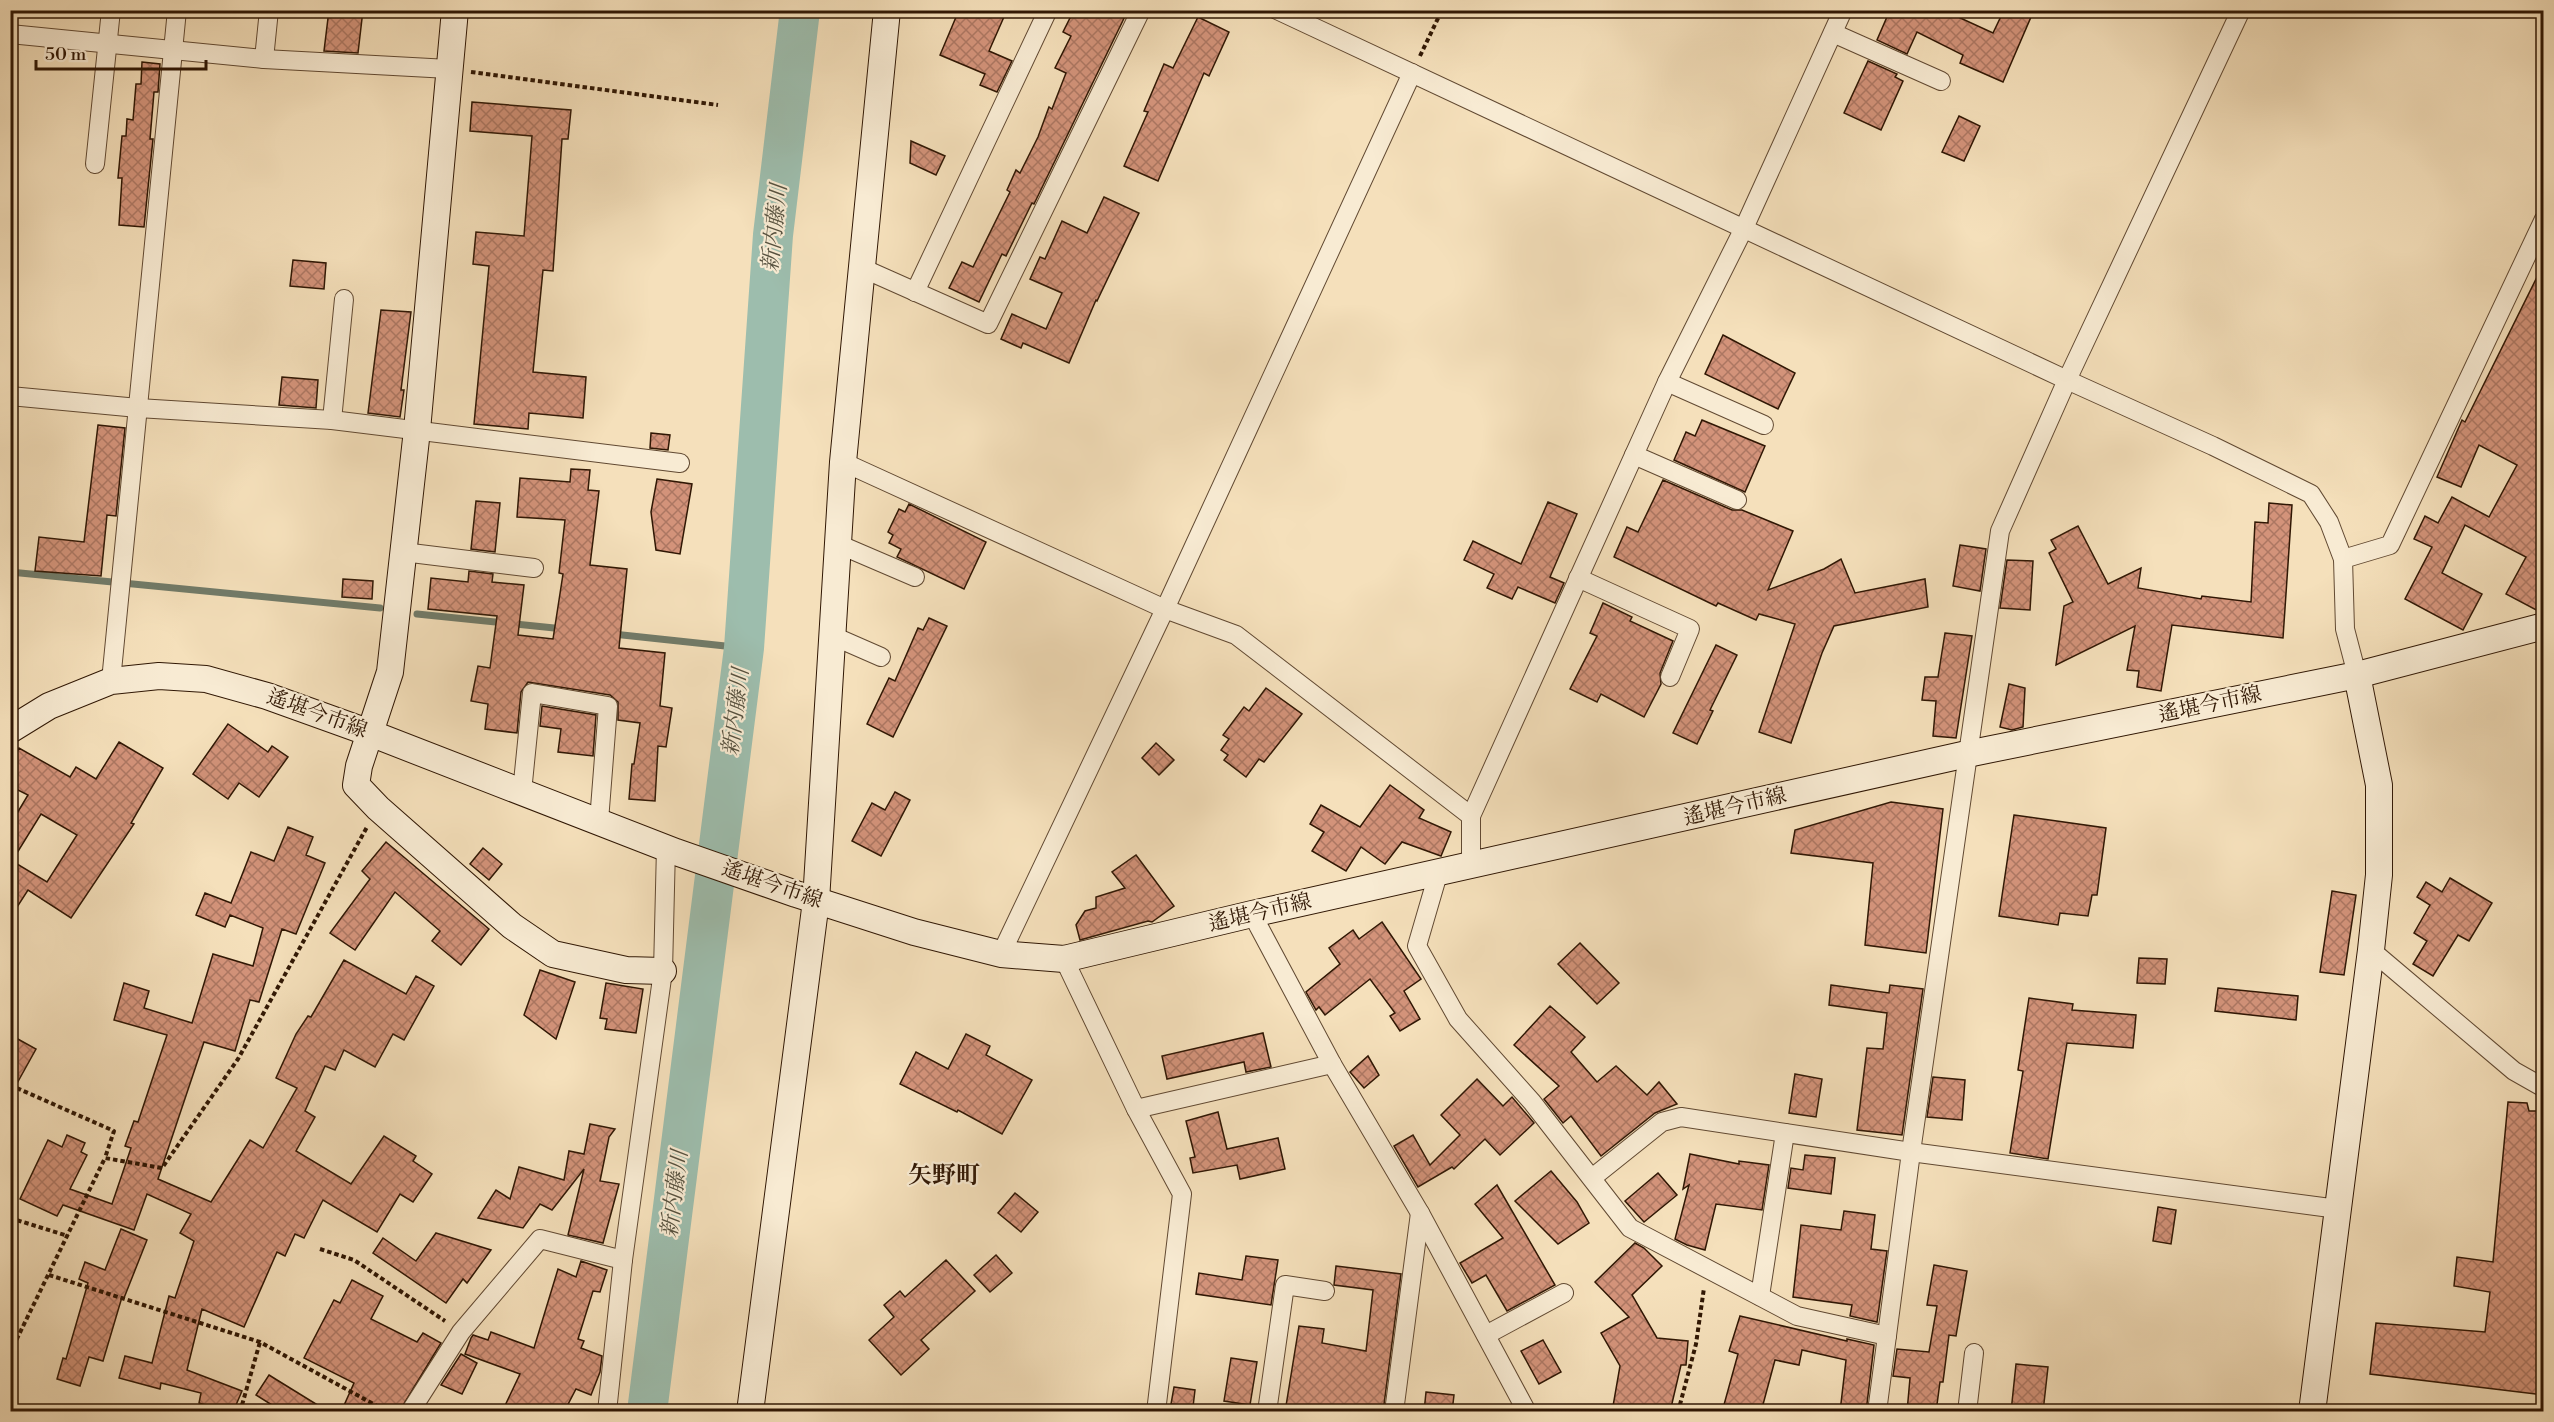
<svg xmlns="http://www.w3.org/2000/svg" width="2554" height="1422" font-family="'Libre Bodoni','Noto Serif JP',serif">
	<defs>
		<pattern id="building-cross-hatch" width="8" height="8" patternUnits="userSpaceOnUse" patternTransform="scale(1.5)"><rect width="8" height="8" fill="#d3937a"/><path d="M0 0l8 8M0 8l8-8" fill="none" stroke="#ac7762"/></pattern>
	</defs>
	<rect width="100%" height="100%" fill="#f5e0bb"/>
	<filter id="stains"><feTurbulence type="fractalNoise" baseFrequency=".00333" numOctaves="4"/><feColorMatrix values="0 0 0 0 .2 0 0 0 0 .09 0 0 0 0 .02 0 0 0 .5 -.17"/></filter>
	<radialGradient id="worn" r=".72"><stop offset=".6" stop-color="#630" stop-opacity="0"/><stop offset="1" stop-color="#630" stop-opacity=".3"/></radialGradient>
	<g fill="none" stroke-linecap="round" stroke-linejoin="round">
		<!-- stream -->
		<g stroke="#717b69" stroke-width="7">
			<polyline points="10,572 380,608"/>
			<polyline points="417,614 564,629"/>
			<polyline points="613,634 744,648"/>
		</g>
		<!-- river -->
		<polyline stroke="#9dbdad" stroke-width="40" points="647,1412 744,648 773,235 800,10"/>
	</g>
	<!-- building -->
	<g fill="url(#building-cross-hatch)" stroke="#301704" stroke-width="1.5" fill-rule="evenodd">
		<polygon points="329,10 363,10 358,53 324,51"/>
		<polygon points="959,10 1007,10 989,51 1012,61 997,92 980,85 985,74 940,55"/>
		<polygon points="1074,10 1128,10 1034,204 1032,203 1006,256 1002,254 979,302 949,288 962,262 973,267 1010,192 1007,190 1016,170 1020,173 1038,137 1049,107 1052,109 1066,73 1055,68 1071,36 1063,32"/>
		<polygon points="1890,10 1943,10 1993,33 2004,10 2034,10 2003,82 1960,63 1963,55 1917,32 1907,54 1877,40"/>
		<polygon points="1198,17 1229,32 1209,76 1204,73 1158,181 1124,166 1148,112 1144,111 1164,64 1173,68"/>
		<polygon points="1868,61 1897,74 1895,77 1903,81 1881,130 1844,113"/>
		<polygon points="142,62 160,64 158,92 154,92 150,139 153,139 144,227 119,225 122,178 118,178 122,136 126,136 127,119 133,120 136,84 141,84"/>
		<polygon points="472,102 571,110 568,139 562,139 553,271 543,270 533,372 586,377 583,418 529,413 528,429 474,424 489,266 473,264 476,232 524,236 532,136 470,131"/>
		<polygon points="1959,116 1980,126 1964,161 1942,152"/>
		<polygon points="911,141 945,156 936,175 910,163"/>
		<polygon points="1104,197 1139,213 1097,301 1096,300 1069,363 1023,343 1021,348 1001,339 1012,314 1046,329 1062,293 1030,279 1040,257 1045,259 1062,221 1087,233"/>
		<polygon points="293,260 326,263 324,289 290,286"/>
		<polygon points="2544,263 2544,611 2540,612 2506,594 2526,557 2465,525 2442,573 2482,594 2463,630 2405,599 2432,547 2414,539 2425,516 2438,523 2452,497 2489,517 2517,465 2479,445 2461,487 2437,477 2462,420 2465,422"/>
		<polygon points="381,310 411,312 401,390 404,390 400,417 368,413"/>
		<polygon points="1723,335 1795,373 1778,409 1705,374"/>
		<polygon points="282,377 318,380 316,408 279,405"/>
		<polygon points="1702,420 1765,446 1745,492 1674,460 1686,432 1695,436"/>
		<polygon points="98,425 125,428 116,516 107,515 101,576 35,571 39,537 84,542"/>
		<polygon points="651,433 670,435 668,450 650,448"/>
		<polygon points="571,469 590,470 588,490 599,491 590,565 627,569 619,648 665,653 660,706 672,708 666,747 658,746 655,801 629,799 632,764 634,764 640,723 618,720 618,702 610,695 528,682 521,692 517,733 485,729 488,704 471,701 478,666 490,668 497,616 428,609 431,578 468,582 469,571 493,574 492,582 524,585 518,635 553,639 563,574 559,573 565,520 517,517 520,478 570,482"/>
		<polygon points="657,479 692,484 680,554 656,550 651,512"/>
		<polygon points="1663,480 1732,510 1742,510 1793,531 1768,590 1824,569 1841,559 1855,593 1925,579 1928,607 1834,626 1822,653 1791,743 1759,732 1795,624 1759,614 1756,620 1718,603 1716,606 1614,557 1627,527 1638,532"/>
		<polygon points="476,501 500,503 495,552 471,549"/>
		<polygon points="1548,502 1577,514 1550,577 1564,583 1555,603 1518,587 1512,599 1487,588 1494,574 1464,560 1473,541 1521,564"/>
		<polygon points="2269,503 2292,505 2283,638 2172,625 2161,691 2137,687 2139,671 2127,670 2135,626 2056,665 2064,606 2073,602 2049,553 2056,549 2051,540 2078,526 2108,584 2141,568 2138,588 2201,599 2202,596 2251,602 2255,522 2268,523"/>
		<polygon points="909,504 986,542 964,589 897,557 901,549 889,543 893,535 888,532 899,509 905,512"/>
		<polygon points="1960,545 1986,549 1980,591 1953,586"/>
		<polygon points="2007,560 2033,561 2030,610 2000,608"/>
		<polygon points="343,579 373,581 372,599 342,597"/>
		<polygon points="1603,603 1632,617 1630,621 1673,641 1660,673 1661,684 1644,717 1601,694 1597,702 1570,689 1597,636 1590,633"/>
		<polygon points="929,618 947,626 893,737 867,724 889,678 895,681 918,628 923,630"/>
		<polygon points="1945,633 1972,636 1956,738 1933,736 1936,701 1922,700 1925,677 1938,677"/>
		<polygon points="1716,645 1737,655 1710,710 1713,711 1697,744 1673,733"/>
		<polygon points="2009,684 2025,688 2023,727 2012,730 2000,727"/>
		<polygon points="1266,688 1302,714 1264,762 1259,759 1246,777 1224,760 1228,755 1221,750 1229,739 1223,735 1244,707 1249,711"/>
		<polygon points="542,706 596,715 593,756 558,752 561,729 540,726"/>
		<polygon points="228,724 268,752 272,746 288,757 259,797 239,783 228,799 193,774"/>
		<path d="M119,742L163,768L131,823L134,824L71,918L28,890L10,918V825L28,795L10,786V764L19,748L70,777L76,767L96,779ZM41,814L77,835L47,882L12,861Z"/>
		<polygon points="1156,743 1174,760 1159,775 1142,758"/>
		<polygon points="1390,785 1424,810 1419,818 1451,832 1441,856 1402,842 1385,864 1361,847 1346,871 1312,851 1324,832 1310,824 1321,805 1360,827"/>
		<polygon points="895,792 910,800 881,856 852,841 872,803 885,810"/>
		<polygon points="1891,802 1943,809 1926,953 1865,945 1873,863 1791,853 1795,830"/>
		<polygon points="2014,815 2106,828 2097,895 2092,895 2088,916 2060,913 2058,925 1999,916"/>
		<polygon points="288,827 313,837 306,855 325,863 296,934 282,929 259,1002 250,1000 235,1051 204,1042 158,1179 211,1202 250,1140 263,1148 297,1088 276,1078 296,1034 308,1016 311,1017 344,960 406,994 416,976 434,986 404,1040 393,1034 375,1067 344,1050 335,1070 325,1066 305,1111 315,1117 296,1151 351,1184 384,1136 416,1156 413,1161 432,1174 413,1202 400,1194 377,1232 323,1200 304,1238 295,1234 285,1256 277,1252 244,1327 202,1309 187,1370 242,1391 233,1412 228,1412 199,1403 201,1393 161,1383 160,1389 119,1378 125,1356 152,1363 169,1296 175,1298 194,1241 180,1233 191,1214 147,1194 134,1230 63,1205 57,1216 20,1199 48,1140 62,1147 67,1135 85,1143 81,1152 87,1155 70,1189 112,1204 131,1148 125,1146 134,1121 138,1122 167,1035 114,1020 124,983 149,991 144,1008 192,1023 213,954 253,966 263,928 230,915 225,927 196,915 205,893 231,903 251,852 274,861"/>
		<polygon points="386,842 489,929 461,965 432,941 440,931 395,892 355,950 330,933 370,879 362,871"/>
		<polygon points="483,848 502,864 489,880 470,864"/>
		<polygon points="1136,855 1174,906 1152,922 1148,921 1080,940 1076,925 1085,911 1096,908 1096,897 1125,888 1112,872"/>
		<polygon points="2450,878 2492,903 2469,941 2458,935 2433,976 2413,964 2427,941 2414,933 2430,905 2417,897 2426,882 2442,892"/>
		<polygon points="2332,891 2356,895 2344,975 2320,972"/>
		<polygon points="1382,922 1421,979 1404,991 1420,1019 1400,1031 1390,1016 1395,1013 1370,979 1325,1015 1319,1007 1316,1010 1306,992 1340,964 1329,948 1353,930 1359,939"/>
		<polygon points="1580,943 1619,983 1597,1004 1558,964"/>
		<polygon points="2139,958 2167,959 2165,984 2137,983"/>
		<polygon points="540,970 575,982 556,1039 524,1015"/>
		<polygon points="606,983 643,989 636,1033 605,1029 607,1019 600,1018"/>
		<polygon points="1831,985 1889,993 1890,985 1923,989 1902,1135 1857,1130 1867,1048 1883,1049 1887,1013 1829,1005"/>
		<polygon points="2218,988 2298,996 2296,1020 2215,1011"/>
		<polygon points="2029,998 2073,1004 2072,1010 2136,1015 2133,1048 2067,1043 2048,1159 2010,1153 2023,1071 2018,1070"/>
		<polygon points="1550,1006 1585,1037 1571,1052 1597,1082 1616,1066 1647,1095 1659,1082 1677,1104 1655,1113 1601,1156 1571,1116 1563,1123 1544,1099 1559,1086 1514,1045"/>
		<polygon points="1263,1033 1271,1067 1246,1072 1244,1062 1167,1079 1162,1056"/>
		<polygon points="966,1034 990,1046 986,1055 1032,1080 1002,1134 958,1110 957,1112 900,1084 916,1052 948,1069"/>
		<polygon points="16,1038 36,1049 10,1096 10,1049"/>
		<polygon points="1368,1056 1379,1075 1364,1088 1350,1072"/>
		<polygon points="1795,1074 1822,1079 1816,1117 1789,1113"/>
		<polygon points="1933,1077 1965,1080 1962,1120 1927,1117"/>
		<polygon points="1477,1079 1503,1106 1512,1097 1534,1123 1500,1155 1485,1139 1454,1169 1452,1167 1418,1187 1394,1146 1413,1135 1430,1165 1460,1135 1441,1115"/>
		<polygon points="2508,1102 2527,1103 2529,1111 2541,1111 2541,1122 2544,1122 2544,1395 2370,1374 2376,1323 2485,1332 2490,1292 2454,1286 2457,1257 2493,1262"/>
		<polygon points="1218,1112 1227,1149 1278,1138 1285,1169 1240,1179 1237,1165 1193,1173 1190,1158 1195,1157 1186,1121"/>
		<polygon points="590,1124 615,1129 609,1137 600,1181 619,1184 603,1243 568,1235 584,1169 552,1210 540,1204 523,1228 478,1218 496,1190 510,1199 519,1167 564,1180 569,1151 584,1154"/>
		<polygon points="1690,1154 1739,1164 1739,1161 1769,1165 1762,1210 1716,1204 1705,1250 1687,1245 1675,1239 1689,1185 1683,1189"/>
		<polygon points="1805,1155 1835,1158 1831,1194 1788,1188 1791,1168 1803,1170"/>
		<polygon points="1551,1171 1577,1202 1589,1223 1558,1244 1515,1201"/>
		<polygon points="1658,1173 1677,1195 1644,1222 1625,1201"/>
		<polygon points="1497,1185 1555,1285 1507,1311 1486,1275 1472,1283 1460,1263 1503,1238 1475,1204"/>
		<polygon points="1015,1193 1038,1212 1021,1232 998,1213"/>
		<polygon points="2158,1207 2176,1210 2171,1244 2153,1241"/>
		<polygon points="1844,1211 1875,1215 1871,1249 1887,1251 1877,1322 1850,1316 1852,1305 1793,1297 1801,1225 1841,1230"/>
		<polygon points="121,1229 147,1240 124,1298 122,1297 103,1361 89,1357 80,1386 57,1379 63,1358 66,1359 88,1283 79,1279 85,1262 105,1270"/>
		<polygon points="436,1233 491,1250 467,1283 463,1279 446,1303 373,1253 383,1238 416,1261"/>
		<polygon points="1635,1243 1644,1248 1662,1266 1632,1295 1657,1338 1688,1341 1686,1365 1681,1365 1670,1412 1612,1412 1620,1366 1601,1333 1629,1317 1595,1282"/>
		<polygon points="996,1255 1012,1273 990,1292 974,1275"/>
		<polygon points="1246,1256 1278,1260 1271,1305 1196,1294 1199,1273 1242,1280"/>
		<polygon points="946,1260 975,1291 921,1340 929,1349 901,1375 869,1340 894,1317 884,1305 900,1291 905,1297"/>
		<polygon points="581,1261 607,1270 600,1292 593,1291 578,1339 584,1341 581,1348 602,1356 600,1372 591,1395 576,1389 564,1412 502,1412 520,1374 465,1354 471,1338 473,1335 488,1340 491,1332 534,1348 558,1269 576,1277"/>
		<polygon points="1934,1265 1967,1271 1956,1336 1949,1335 1943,1382 1940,1382 1936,1412 1907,1412 1910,1378 1893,1376 1897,1349 1929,1352 1937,1306 1927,1305"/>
		<polygon points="1336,1266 1401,1274 1383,1412 1285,1412 1299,1326 1324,1329 1322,1343 1366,1351 1373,1290 1334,1285"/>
		<polygon points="352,1280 383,1296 371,1319 417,1342 423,1333 441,1343 399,1412 341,1412 354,1383 304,1358 334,1300 340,1303"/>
		<polygon points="1740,1316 1847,1341 1847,1339 1874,1345 1866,1412 1840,1412 1846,1360 1802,1350 1799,1365 1775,1360 1761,1412 1722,1412 1738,1354 1729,1351"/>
		<polygon points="1543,1340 1561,1372 1539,1384 1521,1351"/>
		<polygon points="461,1354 477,1363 462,1394 441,1385"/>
		<polygon points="1231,1358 1257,1362 1250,1405 1224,1401"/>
		<polygon points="2016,1364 2048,1367 2043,1412 2011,1412"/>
		<polygon points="269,1375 277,1380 329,1412 283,1412 256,1395"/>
		<polygon points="1174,1387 1195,1390 1193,1407 1171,1404"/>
		<polygon points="1426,1392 1454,1395 1452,1412 1424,1412"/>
	</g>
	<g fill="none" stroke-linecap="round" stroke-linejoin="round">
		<defs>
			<g id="street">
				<polyline points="1277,10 2067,380 2213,446 2311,494 2329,522 2343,559 2345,629 2357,675"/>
				<polyline points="1833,33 1941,81"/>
				<polyline points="10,34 264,59 449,69"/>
				<polyline points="264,59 269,10"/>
				<polyline points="95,164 111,10"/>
				<polyline points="862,268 988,324 1141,10"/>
				<polyline points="915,292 1048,10"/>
				<polyline points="1667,382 1764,425"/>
				<polyline points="10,396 138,408 332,420 680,463"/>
				<polyline points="332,420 344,299"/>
				<polyline points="1634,455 1737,500"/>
				<polyline points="843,462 1165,609 1236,635 1471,816"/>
				<polyline points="838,544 915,577"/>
				<polyline points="403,552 534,568"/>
				<polyline points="2343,559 2390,545 2544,219"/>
				<polyline points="1578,578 1690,629 1670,677"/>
				<polyline points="833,636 881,657"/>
				<polyline points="111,681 177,10"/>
				<polyline points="522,792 532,693 608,706 599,821"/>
				<polyline points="1471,866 1471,816 1667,382 1744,228 1843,10"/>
				<polyline points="1438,874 1417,946 1458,1019 1532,1102 1630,1228 1797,1316 1887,1336"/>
				<polyline points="1252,914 1332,1064 1420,1213 1527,1412"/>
				<polyline points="2371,950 2514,1071 2544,1088"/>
				<polyline points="1001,954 1165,609 1412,73"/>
				<polyline points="1064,959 1136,1109 1182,1194 1156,1412"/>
				<polyline points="1136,1109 1332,1064"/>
				<polyline points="1592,1178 1662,1122 1681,1117 1911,1152 2338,1209"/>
				<polyline points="1760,1296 1785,1133"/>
				<polyline points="1486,1335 1564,1293"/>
				<polyline points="410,1412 461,1332 540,1239 623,1260"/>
				<polyline points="607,1412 623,1260 663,971 666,847"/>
				<polyline points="1267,1412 1285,1285 1325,1291"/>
				<polyline points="1394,1412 1420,1213"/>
				<polyline points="1877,1412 1911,1152 2000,531 2067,380 2241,10"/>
				<polyline points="1967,1412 1974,1353"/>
			</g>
			<g id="secondary">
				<polyline points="455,10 417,430 390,672 359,766 356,785 378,808 512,926 553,954 626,970 663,971"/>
				<polyline points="10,730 49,706 111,681 159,676 206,679 267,696 370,733 676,852 796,894 914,932 1001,954 1064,959 1252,914 1967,754 2357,675 2544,626"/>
				<polyline points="750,1412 816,901 843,462 887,10"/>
				<polyline points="2312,1412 2371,950 2379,875 2379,785 2357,675"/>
			</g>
		</defs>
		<!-- street casing -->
		<use href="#street" stroke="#614932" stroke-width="20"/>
		<!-- secondary casing -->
		<use href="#secondary" stroke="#301704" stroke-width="28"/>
		<!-- path -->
		<g stroke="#301704" stroke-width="4" stroke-dasharray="4.5 3" stroke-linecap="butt">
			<polyline points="1420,56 1442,10"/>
			<polyline points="471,72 718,105"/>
			<polyline points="10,1085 114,1131 105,1158"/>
			<polyline points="10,1218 68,1236"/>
			<polyline points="320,1249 354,1260 445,1321"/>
			<polyline points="49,1275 260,1342 388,1412"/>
			<polyline points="10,1353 105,1158 162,1168 238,1059 367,827"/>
			<polyline points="240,1412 260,1342"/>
			<polyline points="1678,1412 1696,1344 1704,1288"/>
		</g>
		<!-- street -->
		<use href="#street" stroke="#f8ebd3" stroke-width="18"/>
		<!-- secondary -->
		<use href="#secondary" stroke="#f8ebd3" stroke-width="26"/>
	</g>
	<g text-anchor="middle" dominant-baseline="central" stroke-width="4.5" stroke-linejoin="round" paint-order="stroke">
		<!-- street labels -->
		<g font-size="21" fill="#301704" stroke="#f8ebd3">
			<text transform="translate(2210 705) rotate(-12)">遙堪今市線</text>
			<text transform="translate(317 714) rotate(20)">遙堪今市線</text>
			<text transform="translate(1735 807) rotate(-13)">遙堪今市線</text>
			<text transform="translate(772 885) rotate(19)">遙堪今市線</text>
			<text transform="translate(1260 913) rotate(-13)">遙堪今市線</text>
		</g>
		<!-- water labels -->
		<g font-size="22" font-style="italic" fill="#56513f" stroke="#f8ebd3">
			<text transform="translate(775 228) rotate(-84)">新内藤川</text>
			<text transform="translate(736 712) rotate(-83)">新内藤川</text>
			<text transform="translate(675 1194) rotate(-83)">新内藤川</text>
		</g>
		<!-- quarter labels -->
		<g font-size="24" font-weight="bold" fill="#301704" stroke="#f8ebd3">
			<text x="944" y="1176">矢野町</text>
		</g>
	</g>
	<!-- margin -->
	<rect width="2554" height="1422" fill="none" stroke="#f5e0bb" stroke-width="36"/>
	<rect x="12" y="12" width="2530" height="1398" fill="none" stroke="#301704" stroke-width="3"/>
	<rect x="18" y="18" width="2518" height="1386" fill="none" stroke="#301704" stroke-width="1.5"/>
	<!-- scale -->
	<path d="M36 60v9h170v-9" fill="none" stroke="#301704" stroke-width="3"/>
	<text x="45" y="60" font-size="18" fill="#301704" stroke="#f8ebd3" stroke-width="4.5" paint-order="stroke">50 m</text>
	<rect width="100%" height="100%" filter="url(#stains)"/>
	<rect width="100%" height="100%" fill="url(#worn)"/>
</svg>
